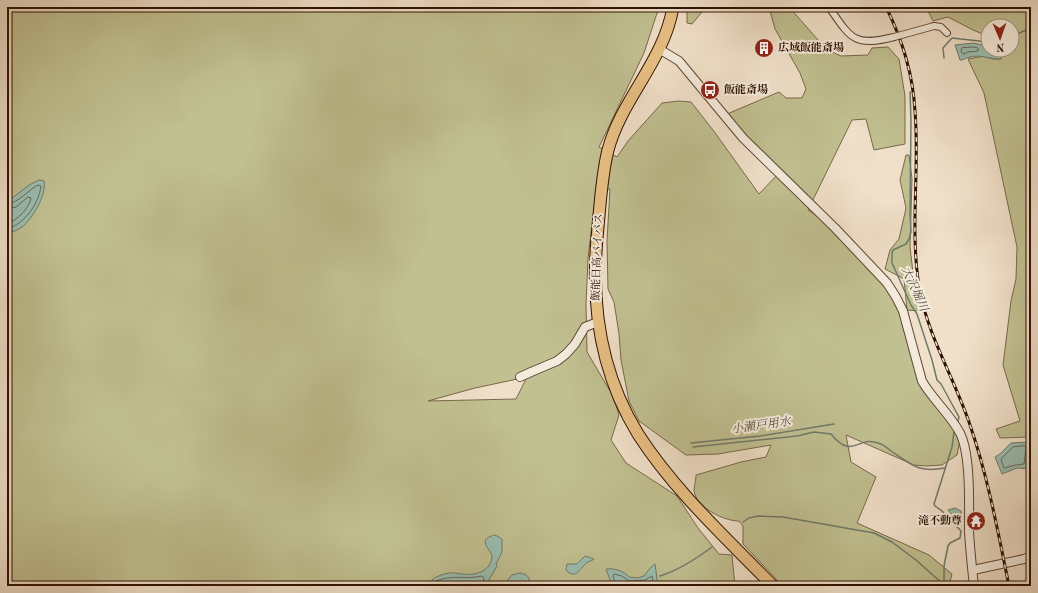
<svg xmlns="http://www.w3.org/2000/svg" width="1038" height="593" font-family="'Old Standard TT','Noto Serif JP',serif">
	<rect width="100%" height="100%" fill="#f0e0c9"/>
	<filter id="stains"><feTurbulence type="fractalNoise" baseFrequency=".005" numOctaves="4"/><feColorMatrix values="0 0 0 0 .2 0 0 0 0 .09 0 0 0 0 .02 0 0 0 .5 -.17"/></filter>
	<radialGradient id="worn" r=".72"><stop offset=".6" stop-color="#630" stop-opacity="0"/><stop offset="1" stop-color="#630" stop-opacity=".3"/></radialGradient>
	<!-- green -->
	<g fill="#c1c091" stroke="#78684a" fill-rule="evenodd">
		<path d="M7,7H659L644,53L599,147L617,157L628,141L662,103L679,101L691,102L713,130L759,194L780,172L727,114L779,92L786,98H802L806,89L800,73L775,29L769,7H789L826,49L841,56L868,55L872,48L888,47L899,59L905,96V144L874,150L866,119L852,120L808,210L835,228L896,297L918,368L961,435L957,455L942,465L926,466L914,465L846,435L851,462L876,477L857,523L929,555L952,574L949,586H783L743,544V526L739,521C724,521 697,508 694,491C694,487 696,480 696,475L741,462L766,457L771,445L718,454L686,455L639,421L629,401L621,360L619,334L614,302L608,289L607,241L610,189L596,190L588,259L586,304L587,352L613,396L619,415L611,440L626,463L677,496L698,528L719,554L732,555L735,586H7ZM527,377L516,399L428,401L475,388Z"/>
		<polygon points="687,7 706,7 692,24 687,23"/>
		<polygon points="926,7 1031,7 1031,437 1000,438 996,429 1020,421 1003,365 1011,301 1016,279 1017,247 984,93 968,59 984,56 992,59 1001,59 1000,50 1012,50 1012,26 988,26 988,36 973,30 948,17 933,21"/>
		<polygon points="906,155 909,155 912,179 910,247 914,281 921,311 907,310 904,279 885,269 890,250 899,239 906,208 900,180"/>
	</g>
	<!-- water -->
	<g fill="#9bbeb1" stroke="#70796b">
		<path d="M973,43L988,46V50H996L1000,53L1001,59C986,59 977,52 962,60H960L955,45Z"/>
		<path d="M39,180L44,181C47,195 31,222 19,229C16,231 11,232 7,233V200L11,199L29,185Z"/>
		<polygon points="1029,442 1029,469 1017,468 1002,474 995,457 1000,454 1011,443"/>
		<polygon points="955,508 961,511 962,523 958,521 957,519 955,519 956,515 952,515 948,510"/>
		<path d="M495,535L499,537L502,539V552L496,564L497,566L486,585L477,586H432V580C436,576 444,574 449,573C454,572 458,574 462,574C476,576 492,571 492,555C486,545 479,539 495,535Z"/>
		<path d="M585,556L594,559C592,561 590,561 588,562C580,567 577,581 566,570L567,564H577Z"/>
		<path d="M655,564L658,586H613L612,585L606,569C615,568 624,571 629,577L637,578L644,576L651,567Z"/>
		<path d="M520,573C528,574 530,578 530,586H501L507,581L512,575Z"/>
	</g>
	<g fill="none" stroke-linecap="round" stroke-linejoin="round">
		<!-- shore -->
		<g stroke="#65685a" stroke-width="1">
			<polygon points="973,47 978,48 978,51 968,52 964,54 962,53 961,50 962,48"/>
			<path d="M7,204C19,203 28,190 38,185L41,186C39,203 25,224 7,229"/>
			<path d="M7,209L16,207L28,197L31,198C29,209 17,220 7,224"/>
			<polygon points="1025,446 1026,448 1024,464 1016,465 1004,468 1001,460 1002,458 1013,447"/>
			<path d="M436,586V581C453,574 465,580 482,576L484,578L482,586"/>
			<polyline points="616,586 613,576 614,574 622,576 629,581 645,580 652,576 654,586"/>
		</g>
		<!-- stream -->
		<g stroke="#70796b" stroke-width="1.5">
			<polyline points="1012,36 1031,28"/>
			<polyline points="944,58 943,48 952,38 988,42"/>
			<polyline points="910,92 911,120 910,213 911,232 909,239 906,244 893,250 892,253 892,263 911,305 917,314 932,360 937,380 941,384 959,417 958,421"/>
			<polyline points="691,443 760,436 834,424"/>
			<path d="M693,447L797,436L814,432L831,434C853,461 858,435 878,443C883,444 887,448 891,451C912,465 918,473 945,468"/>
			<polyline points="743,522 749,518 758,516 783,517 874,533 892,542 916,560 944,585"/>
			<path d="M660,576C679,570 696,559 712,547"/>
			<polyline points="944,586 944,566 948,546 950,543 960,538 961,531 942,511 935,506 934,504 952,447 954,432"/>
		</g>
		<defs>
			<g id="minor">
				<path d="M829,7C851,39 854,47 894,37"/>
				<polyline points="934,26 941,27 947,33"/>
			</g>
			<g id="tertiary">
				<path d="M659,49L679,61L743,138L835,228L887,283L896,297L903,311L922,381C933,400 950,414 960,433C971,455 969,506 969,531C970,549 972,568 974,586"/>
				<polyline points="520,377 531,372 557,361 566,354 575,344 585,327 598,322"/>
				<polyline points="973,570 1024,559 1031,556"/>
			</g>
			<path id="trunk" d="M673,7C664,61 622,98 608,150C601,178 600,209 597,238C591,306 601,374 638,434C673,489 727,539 773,586"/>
		</defs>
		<!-- minor casing -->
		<use href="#minor" stroke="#5f4534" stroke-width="8"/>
		<!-- tertiary casing -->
		<use href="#tertiary" stroke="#5f4534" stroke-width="10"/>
		<!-- trunk casing -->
		<use href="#trunk" stroke="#2f1102" stroke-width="13"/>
		<!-- minor -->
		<use href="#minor" stroke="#f5ebdc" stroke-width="6"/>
		<!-- tertiary -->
		<use href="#tertiary" stroke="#f5ebdc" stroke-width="8"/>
		<!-- trunk -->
		<use href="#trunk" stroke="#e8c084" stroke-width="11"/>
		<defs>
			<path id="rail" d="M886,7C902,39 913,75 915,111C920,171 909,232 920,292C929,338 955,380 970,425C988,477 998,532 1009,586"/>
		</defs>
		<!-- rail casing -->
		<use href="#rail" stroke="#2f1102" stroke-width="3"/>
		<!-- rail -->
		<use href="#rail" stroke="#f5ebdc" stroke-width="1.5" stroke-dasharray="4.5" stroke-linecap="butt"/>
		<defs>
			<polyline id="minor-bridge" points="894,37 934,26"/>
		</defs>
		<!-- minor-bridge casing -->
		<use href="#minor-bridge" stroke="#5f4534" stroke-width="8" stroke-linecap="butt"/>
		<!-- minor-bridge -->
		<use href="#minor-bridge" stroke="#f5ebdc" stroke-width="6"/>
	</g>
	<!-- icons -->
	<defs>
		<symbol id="building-disc" viewBox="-11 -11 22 22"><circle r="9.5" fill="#8f2418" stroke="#f5ebdc"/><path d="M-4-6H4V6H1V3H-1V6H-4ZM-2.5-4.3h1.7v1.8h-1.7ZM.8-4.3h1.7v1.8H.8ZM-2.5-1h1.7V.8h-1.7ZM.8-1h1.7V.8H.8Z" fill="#fff"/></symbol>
		<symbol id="bus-disc" viewBox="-11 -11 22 22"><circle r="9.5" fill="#8f2418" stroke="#f5ebdc"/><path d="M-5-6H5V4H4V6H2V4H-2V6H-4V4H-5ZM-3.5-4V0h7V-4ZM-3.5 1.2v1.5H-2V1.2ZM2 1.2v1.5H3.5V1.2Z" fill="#fff"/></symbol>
		<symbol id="temple-disc" viewBox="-11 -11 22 22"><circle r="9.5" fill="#8f2418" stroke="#f5ebdc"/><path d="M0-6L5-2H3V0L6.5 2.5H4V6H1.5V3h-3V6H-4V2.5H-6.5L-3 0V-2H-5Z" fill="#fff"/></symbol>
	</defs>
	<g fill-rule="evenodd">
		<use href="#building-disc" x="753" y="37" width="22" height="22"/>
		<use href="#bus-disc" x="699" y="79" width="22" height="22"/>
		<use href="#temple-disc" x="965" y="510" width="22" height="22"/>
	</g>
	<g text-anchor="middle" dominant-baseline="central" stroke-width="4" stroke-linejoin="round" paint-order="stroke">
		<!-- poi labels -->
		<g font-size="11" font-weight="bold" fill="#2f1102" stroke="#f5ebdc" text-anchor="start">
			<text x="778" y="48">広域飯能斎場</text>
			<text x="724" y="90">飯能斎場</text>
			<text x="962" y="521" text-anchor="end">滝不動尊</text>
		</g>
		<!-- street labels -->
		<g font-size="11" fill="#2f1102" stroke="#f5ebdc">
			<text transform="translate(598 257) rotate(-88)">飯能日高バイパス</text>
		</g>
		<!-- water labels -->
		<g font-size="12" font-style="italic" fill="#554e3f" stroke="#f5ebdc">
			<text transform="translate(914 289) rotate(65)">大沢堀川</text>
			<text transform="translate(761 426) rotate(-8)">小瀬戸用水</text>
		</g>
	</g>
	<!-- margin -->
	<rect width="1038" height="593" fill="none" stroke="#f0e0c9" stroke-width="24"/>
	<rect x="8" y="8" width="1022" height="577" fill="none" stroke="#2f1102" stroke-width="2"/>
	<rect x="12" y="12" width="1014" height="569" fill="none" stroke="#2f1102"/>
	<!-- north arrow -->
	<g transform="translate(1000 38) rotate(178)"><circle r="19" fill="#f5ebdc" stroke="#a69485"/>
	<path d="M0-3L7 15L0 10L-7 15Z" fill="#8f2418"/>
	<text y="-6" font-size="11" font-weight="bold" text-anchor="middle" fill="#2f1102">N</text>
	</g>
	<rect width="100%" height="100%" filter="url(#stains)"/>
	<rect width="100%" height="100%" fill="url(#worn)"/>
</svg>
